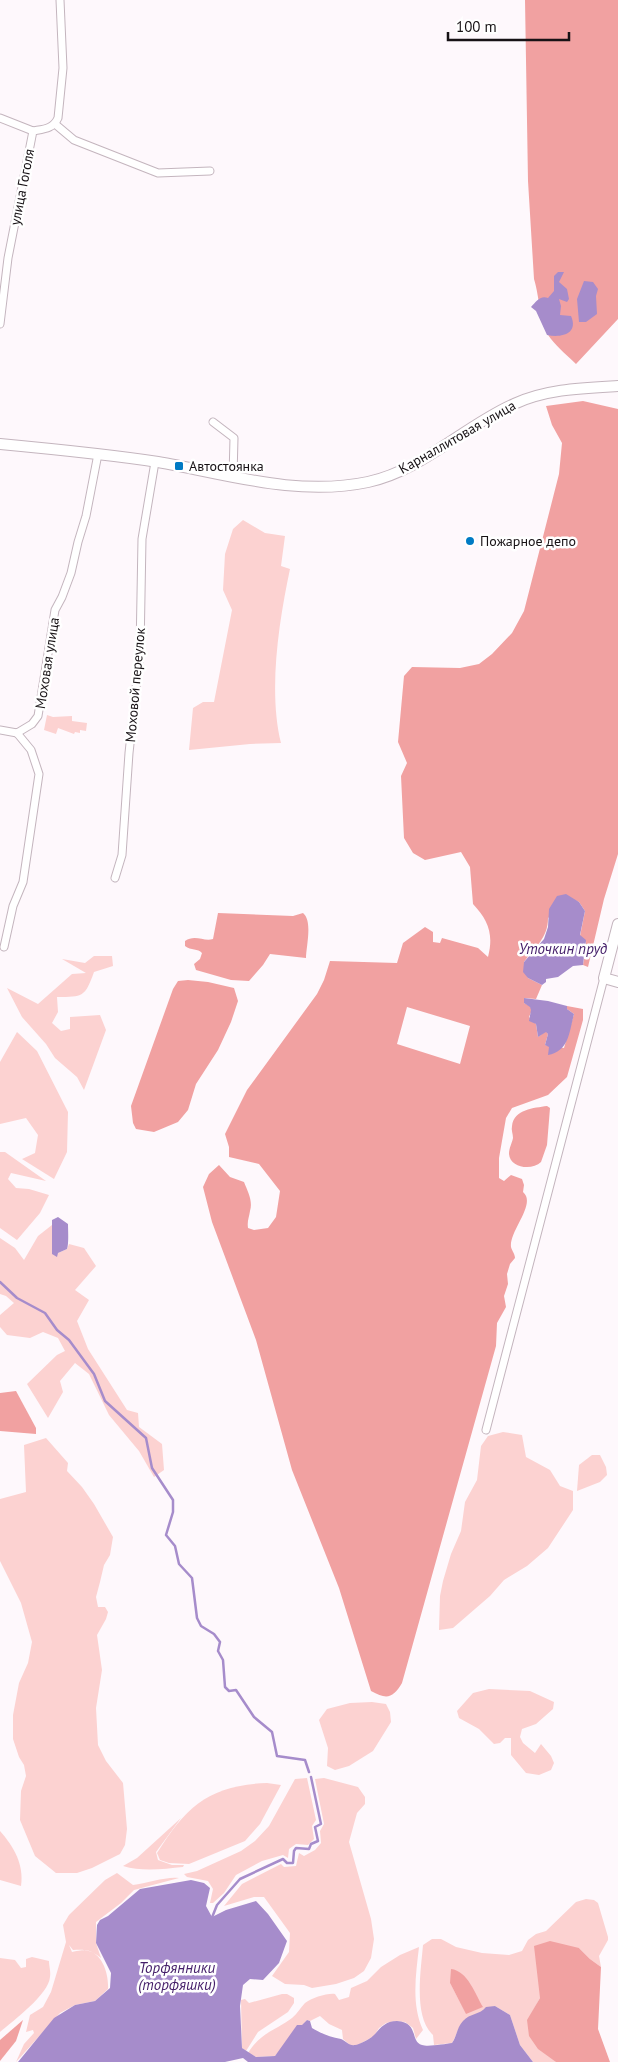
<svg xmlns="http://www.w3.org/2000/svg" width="618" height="2062" font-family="'PT Sans',sans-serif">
	<rect width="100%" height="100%" fill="#fef8fc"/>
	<!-- green -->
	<g fill="#fcd2d1" fill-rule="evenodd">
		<path d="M243,520L265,533L285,536L281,566L290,569C279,621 268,691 281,743L250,744L189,750L193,708L203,702H214L232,610L223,590L225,554L233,529Z"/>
		<polygon points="47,715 53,717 72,716 72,721 87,723 86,731 80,730 80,733 75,732 74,734 58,728 56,734 44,730"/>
		<path d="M94,956H112L113,966L94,972C85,997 83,997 57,997L58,1012L52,1023L61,1031L70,1029V1017L100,1015L106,1030L84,1090L77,1077L55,1058L46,1044L22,1017L7,988L38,1004L72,974L86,973L62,959L85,963Z"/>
		<polygon points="17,1032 37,1051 68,1112 67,1152 54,1179 22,1159 35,1153 38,1135 26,1118 0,1124 0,1062"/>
		<polygon points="0,1152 5,1152 46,1181 11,1173 8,1179 16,1188 29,1189 49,1195 40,1213 17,1240 0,1228"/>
		<polygon points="52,1225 52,1236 58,1253 67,1249 69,1244 84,1248 96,1266 75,1290 89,1300 77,1321 88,1349 127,1410 138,1413 139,1427 162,1444 164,1470 154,1477 139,1451 109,1415 89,1374 75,1363 60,1381 63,1392 48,1418 27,1384 57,1355 65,1351 58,1338 43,1332 30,1338 7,1335 0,1327 0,1315 14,1303 6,1296 0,1294 0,1238 15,1248 24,1260 38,1236"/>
		<polygon points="503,1432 522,1435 526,1457 550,1470 560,1486 573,1491 573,1510 548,1548 527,1566 504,1580 490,1596 453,1628 439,1630 440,1596 443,1581 451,1554 461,1531 465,1502 477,1480 481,1446 488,1436"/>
		<polygon points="46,1438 68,1463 67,1471 82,1487 94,1504 113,1537 110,1555 104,1565 100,1582 96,1597 98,1607 105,1607 108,1612 106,1619 97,1635 102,1670 96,1708 98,1745 106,1761 123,1783 127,1829 125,1845 120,1854 92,1868 77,1873 56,1873 35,1856 20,1820 21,1791 26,1776 24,1765 19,1757 13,1739 13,1715 19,1683 28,1663 32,1642 21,1603 0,1561 0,1499 26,1492 24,1445"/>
		<polygon points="592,1455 600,1455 606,1467 607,1475 600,1482 577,1491 579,1465"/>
		<polygon points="489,1689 530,1691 554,1702 553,1709 536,1724 522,1729 520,1737 523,1743 535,1753 541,1744 551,1756 554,1763 551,1770 539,1775 526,1773 511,1755 511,1738 505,1738 500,1743 494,1744 479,1729 459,1718 457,1711 473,1693"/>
		<polygon points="372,1702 386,1704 390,1712 391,1722 373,1751 349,1766 335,1770 327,1766 328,1748 319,1720 327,1709 350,1703"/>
		<polygon points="307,1778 316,1820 312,1826 314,1839 308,1845 296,1844 289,1849 288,1858 283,1855 262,1861 236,1875 224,1893 213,1903 210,1903 213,1889 208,1881 187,1877 184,1874 197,1871 241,1851 255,1841 269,1826 295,1779"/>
		<polygon points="324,1778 358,1787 365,1797 365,1804 357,1813 349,1842 371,1919 374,1939 371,1958 364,1971 354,1978 336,1984 312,1988 304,1985 285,1984 272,1976 289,1952 290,1933 264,1897 254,1897 224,1906 242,1884 281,1864 284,1867 296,1866 299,1853 304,1856 315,1850 321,1843 320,1831 324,1824 315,1779"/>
		<path d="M267,1783L281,1785L260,1824L245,1841L189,1864L169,1863L160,1860L157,1853C186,1806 210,1785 267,1783Z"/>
		<path d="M181,1818L156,1852L158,1860L172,1865H184L183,1867C164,1869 142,1872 123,1866L137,1858Z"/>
		<path d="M0,1831C14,1847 24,1864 21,1886L0,1880Z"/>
		<path d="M117,1873L133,1885C147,1883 168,1876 179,1878L134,1890L121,1903L96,1922V1943L101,1958C91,1950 85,1949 73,1950L69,1945L72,1952C76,1951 81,1950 85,1950C103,1952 109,1975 108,1989L95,2001L75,2005L60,2013L16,2062L24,2044L34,2033L33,2030L26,2032L30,2015L43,2007L51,1992L66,1942L63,1925L69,1915L105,1880Z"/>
		<path d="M586,1899L594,1900L598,1903L608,1937V1940L599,1956L601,1967L590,1959L579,1948L540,1998L530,2016L556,2062H533L520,2045L510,2015L495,2006C484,2012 469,2014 461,2025C457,2030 456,2037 452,2043L434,2045L433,2035C413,2017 421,1970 423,1945L432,1939H441L456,1947L482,1953L509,1955L522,1951L528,1940L536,1934L546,1931L576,1902ZM450,1983L482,2007L466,2013Z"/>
		<path d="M419,1947C416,1974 411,2004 423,2030L416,2039L413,2028L405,2022L396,2021L386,2023L379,2028L374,2036L356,2046L350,2045L343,2039L342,2030L329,2024L320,2016L310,2021L307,2020L275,2056L256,2057L248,2053C261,2032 275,2031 292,2018C297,2014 300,2008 305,2003C312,1998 327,1993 335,1994L339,2000L349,1997L351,1988L367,1981L381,1967L400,1955Z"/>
		<path d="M32,1957L49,1961C49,1966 51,1972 50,1977C49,1994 13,2021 0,2032V1958L15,1960L21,1968L26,1967V1959Z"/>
		<polygon points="282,1994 287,1994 294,1998 294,2003 288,2012 258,2032 246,2051 242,2048 241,2000 245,1999 249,2003"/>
	</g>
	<!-- forest -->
	<g fill="#f1a1a1" fill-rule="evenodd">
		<path d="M525,0H618V319L576,364C568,356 558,348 551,339C539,323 540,298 534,279L528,181Z"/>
		<path d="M583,401L618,409V854L604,899L588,967L583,965L586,943L580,936L585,911L579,902L572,899L548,918C548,938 535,947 524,962L528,978L542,985L536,999L524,998V1003L530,1006L532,1010L529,1017L536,1024L538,1037L546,1031L548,1034L545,1045L564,1048L574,1014L567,1009V1006L583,1009V1020L567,1077L548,1095L512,1108L506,1118L499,1158V1178L504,1181L511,1175L522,1179L524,1185L523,1192C537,1204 509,1231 511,1247C512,1251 515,1254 515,1258L510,1264L507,1274L508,1284L504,1296L506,1307L497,1323L496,1346L402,1683C393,1698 387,1700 371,1691L339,1588L292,1470L256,1340L212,1222L203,1187L209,1174L219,1165L230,1177L244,1182C248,1192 253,1201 250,1211C249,1218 247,1221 248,1228L254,1230L268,1228L276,1217L280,1191L259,1164L229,1157V1147L225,1134L247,1090L317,994L324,980L330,961L397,963L403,943L425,927L433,932V942L440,943L442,938L478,948L488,957C494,934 488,920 473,904L470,867L461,852L425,860L413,853L404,838L401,776L407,763L398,742L404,676L412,667L460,668L479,664L492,654L512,633L524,611L559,474L562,443L552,425L546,406ZM407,1007L470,1026L460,1064L397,1044Z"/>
		<path d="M218,913L293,916L303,913C313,921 306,947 306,958L270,954L263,965L249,981L231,980L196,970L194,964L200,959L202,953C198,948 191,951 185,946V941C195,934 204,942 213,939Z"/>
		<polygon points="188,980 208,982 234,988 238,1001 231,1022 218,1050 196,1084 188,1110 178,1122 154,1132 136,1129 133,1123 131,1106 173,989 178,981"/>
		<path d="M547,1106L550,1108L547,1145L541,1162C532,1171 510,1168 509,1154C509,1148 512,1143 513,1138C513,1134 511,1130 512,1126C514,1109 534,1108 547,1106Z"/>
		<polygon points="16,1391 36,1428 36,1434 0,1431 0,1393"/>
		<polygon points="550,1941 579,1948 590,1959 601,1967 598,2029 610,2062 556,2062 538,2049 529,2036 527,2020 540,1998 534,1946"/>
		<path d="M451,1969C468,1971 475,1994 483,2007L466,2014L450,1983Z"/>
		<polygon points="23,2020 16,2041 0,2061 0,2040"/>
	</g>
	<!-- water -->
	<g fill="#a68ccb">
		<path d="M558,272H564L559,282L567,289L569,299L567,302L559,299L561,306L560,315L571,316C579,334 561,338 547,335L536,311L531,307C536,302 540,295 548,298L554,291V276Z"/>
		<polygon points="584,281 593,282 598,289 596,296 597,314 586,322 579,322 577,299"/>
		<polygon points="566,894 579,902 585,911 580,935 586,940 583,965 573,966 558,977 546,979 546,982 542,985 528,978 523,972 524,962 544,939 548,927 549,909 557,896"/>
		<path d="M524,998L548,1001L567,1006V1009L574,1014C569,1033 569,1051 548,1055L549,1047L545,1045L548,1034L546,1032L538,1037L536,1024L529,1021L531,1010L530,1007L524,1003Z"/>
		<path d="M58,1217L68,1224C68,1230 69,1244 67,1249L58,1253L57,1257L52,1254V1220Z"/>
		<path d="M191,1880L204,1883L210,1888L206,1906L212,1917L226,1910L256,1901L268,1914L287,1941L279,1963L263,1980L250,1979L243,1985L240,2006L242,2048L256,2057L275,2056L297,2025H302L307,2020L310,2021L312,2028C322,2034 330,2037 341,2039C346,2041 349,2046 355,2045C359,2045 372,2038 375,2034C381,2027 386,2021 397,2021C419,2022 410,2042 422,2045C428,2047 445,2044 452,2043C457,2036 457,2027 463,2021C470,2013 480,2015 486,2007L495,2006L510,2015L520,2045L533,2062H248L243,2058L225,2062H18L54,2018L75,2005L95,2001L110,1988L111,1973L96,1943L97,1925L100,1920L108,1916L140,1889Z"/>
	</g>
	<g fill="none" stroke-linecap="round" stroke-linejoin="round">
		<!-- stream -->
		<g stroke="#a68ccb" stroke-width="2.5">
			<polyline points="0,1282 17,1298 45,1313 57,1330 69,1340 94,1374 105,1401 146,1438 152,1468 173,1500 173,1512 166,1535 175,1546 179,1564 192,1578 197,1618 201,1626 214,1634 220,1642 218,1651 223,1660 225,1687 229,1691 236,1690 254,1717 272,1732 277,1756 305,1760 309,1772"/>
			<polyline points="211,1920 217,1905 240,1879 283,1859 287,1863 293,1863 294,1851 296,1848 309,1849 311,1844 318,1841 315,1827 321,1824 311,1777"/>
		</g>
		<defs>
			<g id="street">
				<polyline points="0,118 33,131"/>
				<polyline points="55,124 74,140 158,173 210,171"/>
				<path d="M0,324L8,258L33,131C44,129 53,129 58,118L63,68L60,0"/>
				<polyline points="213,422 234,438 233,477"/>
				<polyline points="0,730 17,733"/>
				<polyline points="17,733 32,724 38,716 55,610 62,597 71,573 78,542 86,516 98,454"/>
				<polyline points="115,878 122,855 129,753 140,651 142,539 155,462"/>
				<polyline points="4,947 13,906 23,882 39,774 31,750 17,733"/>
				<polyline points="486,1430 604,978"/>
			</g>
			<g id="secondary">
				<path d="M0,444C53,449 106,454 158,462C227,474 297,497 368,482C423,470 464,426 514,404C546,389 583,388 618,386"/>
				<polyline points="618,924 604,978 618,982"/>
			</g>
		</defs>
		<!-- street casing -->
		<use href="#street" stroke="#c4b5be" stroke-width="9"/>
		<!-- secondary casing -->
		<use href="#secondary" stroke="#c4b5be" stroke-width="12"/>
		<!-- street -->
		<use href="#street" stroke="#fff" stroke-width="7"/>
		<!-- secondary -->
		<use href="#secondary" stroke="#fff" stroke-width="10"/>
	</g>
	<!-- markers -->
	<g fill="#007bc4" stroke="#fff" stroke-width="2">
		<rect x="174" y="461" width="10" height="10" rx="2.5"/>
		<circle cx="470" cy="541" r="5"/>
	</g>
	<g text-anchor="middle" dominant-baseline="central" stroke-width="5" stroke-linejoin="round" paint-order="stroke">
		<!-- street labels -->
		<g font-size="14" fill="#171215" stroke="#fff">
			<text transform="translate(22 187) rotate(-79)">улица Гоголя</text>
			<text transform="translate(457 437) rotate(-30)">Карналлитовая улица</text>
			<text transform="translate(47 663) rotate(-81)">Моховая улица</text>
			<text transform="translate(135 685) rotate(-85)">Моховой переулок</text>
		</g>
		<!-- poi labels -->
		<g font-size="14" fill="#171215" stroke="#fff" text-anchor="start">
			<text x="189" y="466">Автостоянка</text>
			<text x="480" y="541">Пожарное депо</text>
		</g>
		<!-- water labels -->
		<g font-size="15" font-style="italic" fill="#441e69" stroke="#fff">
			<text x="563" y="948">Уточкин пруд</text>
			<text x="177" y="1967">Торфянники<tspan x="177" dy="17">(торфяшки)</tspan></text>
		</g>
	</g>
	<!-- scale -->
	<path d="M448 32v8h121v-8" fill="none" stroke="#171215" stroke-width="2.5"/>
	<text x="456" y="32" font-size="15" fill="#171215" stroke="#ffffff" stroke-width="4" paint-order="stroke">100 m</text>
</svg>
